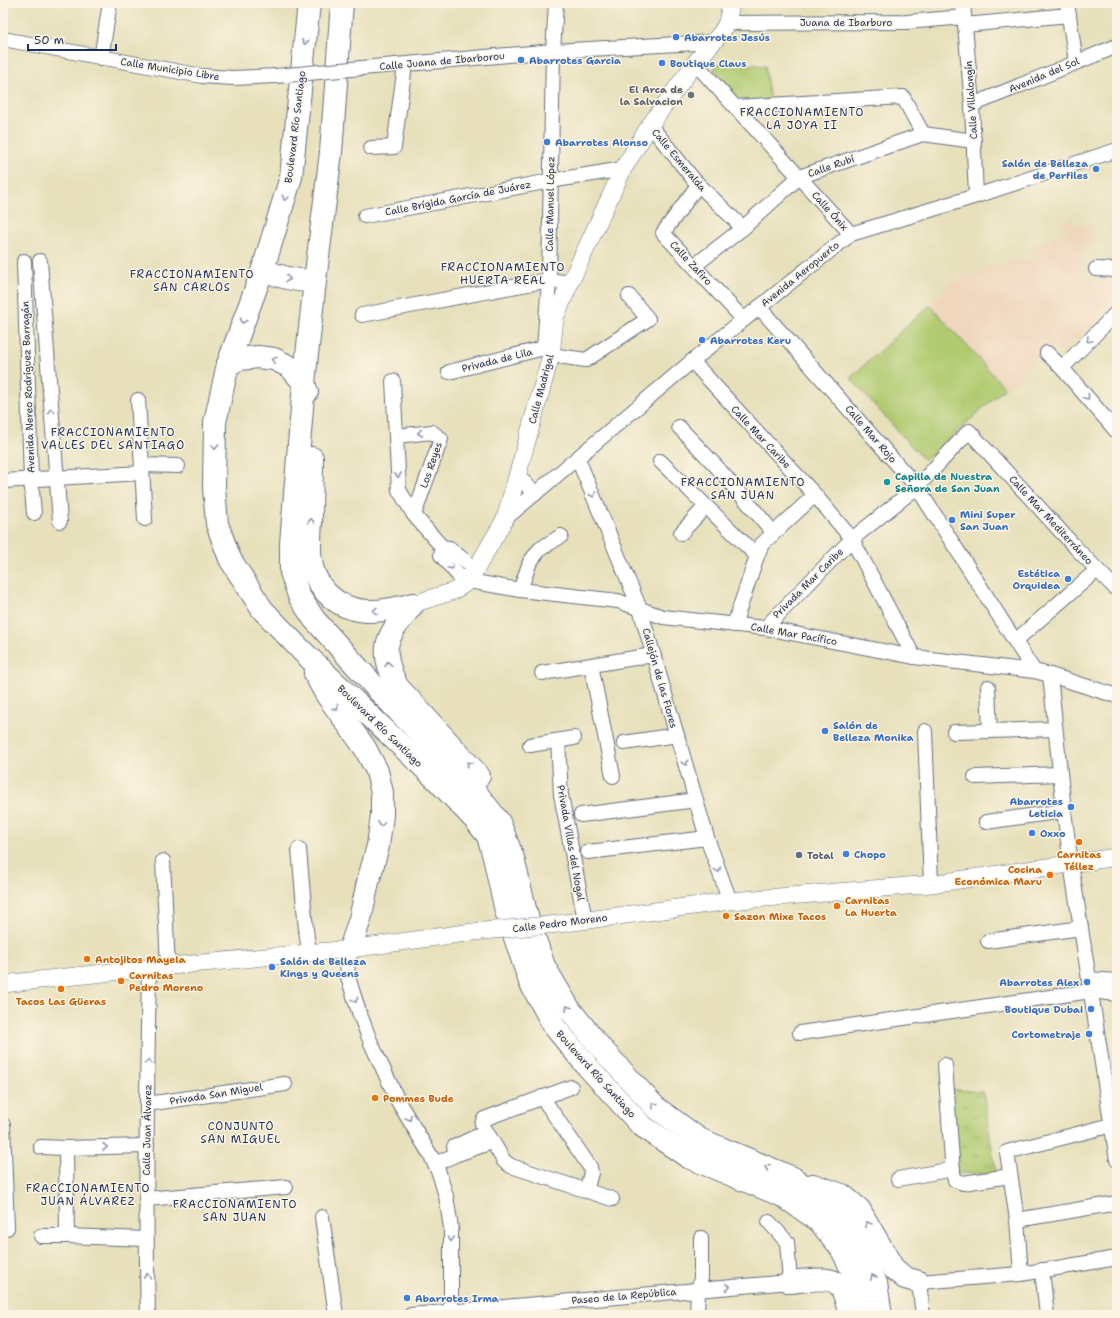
<svg xmlns="http://www.w3.org/2000/svg" width="1120" height="1318" font-family="'Shantell Sans',sans-serif">
	<defs>
		<pattern id="park-tufts" width="24" height="20" patternUnits="userSpaceOnUse"><rect width="24" height="20" fill="#b1cb71"/><path d="M3 7l-1-3M5 7V3M7 7l1-3M15 17l-1-3M17 17v-4M19 17l1-3" fill="none" stroke="#8fa560"/></pattern>
	</defs>
	<rect width="100%" height="100%" fill="#fcf5e5"/>
	<filter id="ink" filterUnits="userSpaceOnUse"><feTurbulence type="fractalNoise" baseFrequency=".025" numOctaves="2"/><feDisplacementMap in="SourceGraphic" scale="8" xChannelSelector="R" yChannelSelector="G"/><feConvolveMatrix kernelMatrix="1 2 1 2 8 2 1 2 1" color-interpolation-filters="sRGB"/></filter>
	<filter id="wash" filterUnits="userSpaceOnUse"><feTurbulence type="fractalNoise" baseFrequency=".012" numOctaves="4" result="noise"/><feDisplacementMap in="SourceGraphic" scale="16" xChannelSelector="R" yChannelSelector="G"/><feGaussianBlur stdDeviation="0.9" result="paint"/><feColorMatrix in="noise" values="0 0 0 0 0 0 0 0 0 0 0 0 0 0 0 0 0 1.4 0 .05"/><feComposite in="paint" operator="in"/></filter>
	<g filter="url(#wash)">
		<rect width="100%" height="100%" fill="#e7e0bb"/>
		<!-- built -->
		<polygon fill="#efd6bc" points="1073,219 1075,225 1094,226 1093,245 1084,245 1082,279 1117,283 1117,303 1061,354 1052,345 1023,372 1022,381 1005,388 925,461 850,378 930,305 952,281 998,262 1001,266 1010,260 1030,259 1033,248 1033,244 1067,231 1064,222"/>
		<!-- grass -->
		<g fill="#b1cb71" stroke="#667d68">
			<polygon points="724,62 765,66 770,101 738,103 714,69 716,65"/>
			<polygon points="930,305 1005,388 925,461 850,378"/>
		</g>
		<!-- park -->
		<polygon fill="url(#park-tufts)" stroke="#667d68" points="947,1089 983,1092 996,1174 953,1173"/>
	</g>
	<g filter="url(#ink)">
		<g fill="none" stroke-linecap="round" stroke-linejoin="round">
			<defs>
				<g id="minor">
					<polyline points="556,3 553,51 549,280 544,348 551,355 586,360 648,319 629,296"/>
					<polyline points="963,3 972,105 976,196"/>
					<polyline points="1067,3 1076,62"/>
					<polyline points="727,23 907,22 964,17"/>
					<polyline points="965,25 1069,15"/>
					<polyline points="3,39 202,76 233,78 276,76"/>
					<polyline points="101,58 110,3"/>
					<polyline points="695,63 851,234"/>
					<polyline points="362,68 553,51 714,42"/>
					<polyline points="972,105 1117,46"/>
					<polyline points="735,107 903,97 923,134"/>
					<polyline points="650,125 694,180 743,228"/>
					<polyline points="371,148 394,147 405,65"/>
					<polyline points="698,185 663,233 744,320"/>
					<polyline points="365,216 550,181 623,169"/>
					<polyline points="24,261 31,479 34,513"/>
					<polyline points="40,261 60,521"/>
					<polyline points="694,266 743,228 799,177 923,134 974,141"/>
					<polyline points="1096,269 1117,270"/>
					<polyline points="759,307 917,487 1034,671"/>
					<polyline points="362,315 549,280 570,283"/>
					<polyline points="1047,353 1062,368 1117,432"/>
					<polyline points="692,361 815,495 852,539 914,657"/>
					<polyline points="1062,368 1117,312"/>
					<polyline points="449,372 544,348"/>
					<polyline points="393,381 399,490 414,515 442,547 441,555 458,575 469,581 520,590 618,601 663,617 765,628 914,657 1034,671 1050,675 1117,696"/>
					<polyline points="138,400 145,519"/>
					<polyline points="679,427 716,466 774,533"/>
					<polyline points="396,436 432,432 441,439 414,515"/>
					<polyline points="578,459 640,609 707,838 730,901"/>
					<polyline points="660,461 757,556"/>
					<polyline points="142,465 178,466"/>
					<polyline points="518,475 535,494"/>
					<polyline points="3,481 142,473"/>
					<polyline points="505,519 692,361 851,234 976,196 1117,150"/>
					<polyline points="681,533 706,506"/>
					<polyline points="442,547 449,548 476,570"/>
					<polyline points="520,590 530,562 540,549 561,536"/>
					<polyline points="734,625 757,556 762,544 815,495"/>
					<polyline points="765,628 852,539 917,487 969,431 1076,548 1117,590"/>
					<polyline points="1015,641 1097,570"/>
					<polyline points="591,665 613,776"/>
					<polyline points="542,673 653,655"/>
					<polyline points="1050,675 1064,811 1071,864 1117,1160"/>
					<polyline points="988,687 990,731"/>
					<polyline points="925,731 931,884"/>
					<polyline points="954,732 1055,729"/>
					<polyline points="558,741 561,795 585,920"/>
					<polyline points="624,743 677,735"/>
					<polyline points="530,745 574,738"/>
					<polyline points="975,777 1060,774"/>
					<polyline points="581,815 696,800"/>
					<polyline points="986,822 1064,811"/>
					<polyline points="299,849 306,930 309,952"/>
					<polyline points="588,852 707,838"/>
					<polyline points="163,861 168,967"/>
					<polyline points="988,941 1081,928"/>
					<polyline points="350,949 347,960 348,977 359,1012 371,1043 399,1103 431,1156 439,1173 446,1196 451,1228 451,1315"/>
					<polyline points="1089,979 1117,981"/>
					<polyline points="800,1033 1091,991 1117,994"/>
					<polyline points="945,1065 953,1173 955,1180 963,1183 1010,1176"/>
					<polyline points="571,1087 484,1119 482,1124 504,1161 511,1166 612,1199"/>
					<polyline points="542,1097 590,1167 591,1173 586,1191"/>
					<polyline points="147,1104 285,1084"/>
					<polyline points="3,1125 7,1228"/>
					<polyline points="41,1147 66,1148 147,1146"/>
					<polyline points="454,1147 486,1132"/>
					<polyline points="66,1148 67,1236"/>
					<polyline points="435,1164 455,1155 492,1142"/>
					<polyline points="898,1179 953,1169"/>
					<polyline points="146,1199 286,1187"/>
					<polyline points="322,1217 336,1315"/>
					<polyline points="1017,1220 1117,1203"/>
					<polyline points="41,1236 67,1236 146,1239"/>
					<polyline points="1042,1270 1047,1315"/>
					<polyline points="1021,1274 1017,1220 1007,1152 1112,1125"/>
					<path d="M148,1315C145,1199 147,1084 149,968"/>
					<polyline points="411,1315 790,1282 787,1242 769,1222"/>
					<polyline points="697,1315 698,1290 701,1278 701,1238"/>
					<polyline points="923,1315 919,1282 1021,1274 1117,1258"/>
				</g>
				<g id="tertiary">
					<polyline points="413,604 454,591 469,581 505,519 551,355 555,318 570,283 623,169 650,125 695,63 721,33 727,23 731,3"/>
					<polyline points="558,924 730,901 931,884 1117,857"/>
					<polyline points="3,984 149,968 350,949 473,932"/>
				</g>
				<g id="primary">
					<polyline points="309,3 291,177 263,269 228,364 215,422 214,488 217,524 230,559 262,609 301,650 436,779 476,821 488,836 494,857 506,911 530,982 554,1026 587,1066 641,1125 688,1157 783,1196 819,1221 841,1248 851,1268 858,1287 862,1315"/>
					<polyline points="342,3 331,152 315,281 304,383 291,544 291,572 299,596 314,619 378,690 475,791 499,822 513,858 526,913 544,966 570,1010 600,1047 655,1107 699,1139 793,1178 827,1203 855,1240 876,1283 881,1315"/>
					<path d="M263,269C280,278 296,281 315,281"/>
					<polyline points="228,364 240,359 258,357 274,359 290,367 304,383 307,392"/>
					<path d="M312,458C312,479 311,500 311,522C310,535 309,549 311,561C312,571 317,581 323,589C347,618 380,613 413,604"/>
					<path d="M413,604C388,636 377,645 397,686L479,776"/>
					<polyline points="315,674 326,694 365,748 377,771 382,793 382,815 378,846 368,882 360,919 350,949"/>
					<polyline points="813,1185 842,1195 859,1209 893,1268 905,1278 919,1282"/>
					<path d="M790,1282C804,1281 834,1274 841,1288C846,1296 847,1306 850,1315"/>
				</g>
			</defs>
			<!-- minor casing -->
			<use href="#minor" stroke="#626d7f" stroke-width="16"/>
			<!-- tertiary casing -->
			<use href="#tertiary" stroke="#626d7f" stroke-width="18"/>
			<!-- primary casing -->
			<use href="#primary" stroke="#626d7f" stroke-width="24"/>
			<!-- minor -->
			<use href="#minor" stroke="#fff" stroke-width="14"/>
			<!-- tertiary -->
			<use href="#tertiary" stroke="#fff" stroke-width="17"/>
			<!-- primary -->
			<use href="#primary" stroke="#fff" stroke-width="22"/>
			<defs>
				<polyline id="minor-bridge" points="276,76 362,68"/>
				<polyline id="tertiary-bridge" points="473,932 558,924"/>
			</defs>
			<!-- minor-bridge casing -->
			<use href="#minor-bridge" stroke="#626d7f" stroke-width="16" stroke-linecap="butt"/>
			<!-- tertiary-bridge casing -->
			<use href="#tertiary-bridge" stroke="#626d7f" stroke-width="18" stroke-linecap="butt"/>
			<!-- minor-bridge -->
			<use href="#minor-bridge" stroke="#fff" stroke-width="14"/>
			<!-- tertiary-bridge -->
			<use href="#tertiary-bridge" stroke="#fff" stroke-width="17"/>
		</g>
		<!-- one-way arrows -->
		<defs><path id="oneway-chevron" d="M-2-3.5L2.5 0L-2 3.5" fill="none" stroke-width="1.6" stroke-linecap="round" stroke-linejoin="round"/></defs>
		<g stroke="#8d97ae">
			<use href="#oneway-chevron" transform="translate(305 42) rotate(96)"/>
			<use href="#oneway-chevron" transform="translate(285 198) rotate(107)"/>
			<use href="#oneway-chevron" transform="translate(288 279) rotate(12)"/>
			<use href="#oneway-chevron" transform="translate(243 321) rotate(110)"/>
			<use href="#oneway-chevron" transform="translate(1089 340) rotate(135)"/>
			<use href="#oneway-chevron" transform="translate(274 360) rotate(-163)"/>
			<use href="#oneway-chevron" transform="translate(1087 397) rotate(50)"/>
			<use href="#oneway-chevron" transform="translate(51 411) rotate(-95)"/>
			<use href="#oneway-chevron" transform="translate(420 433) rotate(173)"/>
			<use href="#oneway-chevron" transform="translate(215 447) rotate(91)"/>
			<use href="#oneway-chevron" transform="translate(398 475) rotate(87)"/>
			<use href="#oneway-chevron" transform="translate(593 495) rotate(67)"/>
			<use href="#oneway-chevron" transform="translate(311 521) rotate(-89)"/>
			<use href="#oneway-chevron" transform="translate(451 567) rotate(50)"/>
			<use href="#oneway-chevron" transform="translate(375 611) rotate(178)"/>
			<use href="#oneway-chevron" transform="translate(388 664) rotate(-101)"/>
			<use href="#oneway-chevron" transform="translate(336 708) rotate(55)"/>
			<use href="#oneway-chevron" transform="translate(685 763) rotate(74)"/>
			<use href="#oneway-chevron" transform="translate(469 764) rotate(-132)"/>
			<use href="#oneway-chevron" transform="translate(381 824) rotate(98)"/>
			<use href="#oneway-chevron" transform="translate(718 870) rotate(70)"/>
			<use href="#oneway-chevron" transform="translate(355 1000) rotate(72)"/>
			<use href="#oneway-chevron" transform="translate(568 1008) rotate(-122)"/>
			<use href="#oneway-chevron" transform="translate(148 1062) rotate(-89)"/>
			<use href="#oneway-chevron" transform="translate(654 1105) rotate(-137)"/>
			<use href="#oneway-chevron" transform="translate(409 1118) rotate(59)"/>
			<use href="#oneway-chevron" transform="translate(105 1147) rotate(-1)"/>
			<use href="#oneway-chevron" transform="translate(767 1167) rotate(-157)"/>
			<use href="#oneway-chevron" transform="translate(868 1224) rotate(-120)"/>
			<use href="#oneway-chevron" transform="translate(451 1239) rotate(90)"/>
			<use href="#oneway-chevron" transform="translate(147 1276) rotate(-91)"/>
			<use href="#oneway-chevron" transform="translate(873 1277) rotate(-114)"/>
			<use href="#oneway-chevron" transform="translate(728 1287) rotate(-5)"/>
		</g>
	</g>
	<!-- markers -->
	<g fill="#3f7fe0" stroke="#fcf5e5" stroke-width="1.5">
		<circle cx="676" cy="37" r="4"/>
		<circle cx="521" cy="60" r="4"/>
		<circle cx="662" cy="63" r="4"/>
		<circle cx="547" cy="142" r="4"/>
		<circle cx="1096" cy="169" r="4"/>
		<circle cx="702" cy="340" r="4"/>
		<circle cx="952" cy="520" r="4"/>
		<circle cx="1068" cy="579" r="4"/>
		<circle cx="825" cy="731" r="4"/>
		<circle cx="1071" cy="807" r="4"/>
		<circle cx="1032" cy="833" r="4"/>
		<circle cx="846" cy="854" r="4"/>
		<circle cx="272" cy="967" r="4"/>
		<circle cx="1087" cy="982" r="4"/>
		<circle cx="1091" cy="1009" r="4"/>
		<circle cx="1089" cy="1034" r="4"/>
		<circle cx="407" cy="1298" r="4"/>
	</g>
	<circle fill="#6b7280" stroke="#fcf5e5" stroke-width="1.5" cx="691" cy="95" r="4"/>
	<circle fill="#0f9aa8" stroke="#fcf5e5" stroke-width="1.5" cx="887" cy="482" r="4"/>
	<g fill="#e8710a" stroke="#fcf5e5" stroke-width="1.5">
		<circle cx="1079" cy="842" r="4"/>
		<circle cx="1050" cy="875" r="4"/>
		<circle cx="837" cy="906" r="4"/>
		<circle cx="726" cy="916" r="4"/>
		<circle cx="87" cy="959" r="4"/>
		<circle cx="121" cy="981" r="4"/>
		<circle cx="61" cy="989" r="4"/>
		<circle cx="375" cy="1098" r="4"/>
	</g>
	<circle fill="#5c6f8a" stroke="#fcf5e5" stroke-width="1.5" cx="799" cy="855" r="4"/>
	<g text-anchor="middle" dominant-baseline="central" stroke-width="3" stroke-linejoin="round" paint-order="stroke">
		<!-- street labels -->
		<g font-size="10" fill="#1b2f5e" stroke="#fcf5e5">
			<text x="846" y="22">Juana de Ibarburo</text>
			<text transform="translate(442 61) rotate(-5)">Calle Juana de Ibarborou</text>
			<text transform="translate(170 69) rotate(9)">Calle Municipio Libre</text>
			<text transform="translate(1044 75) rotate(-23)">Avenida del Sol</text>
			<text transform="translate(971 100) rotate(-94)">Calle Villalongín</text>
			<text transform="translate(295 127) rotate(-83)">Boulevard Río Santiago</text>
			<text transform="translate(679 160) rotate(50)">Calle Esmeralda</text>
			<text transform="translate(831 166) rotate(-19)">Calle Rubí</text>
			<text transform="translate(458 198) rotate(-11)">Calle Brígida García de Juárez</text>
			<text transform="translate(550 204) rotate(-89)">Calle Manuel López</text>
			<text transform="translate(830 211) rotate(48)">Calle Ónix</text>
			<text transform="translate(691 263) rotate(47)">Calle Zafiro</text>
			<text transform="translate(800 274) rotate(-39)">Avenida Aeropuerto</text>
			<text transform="translate(497 360) rotate(-14)">Privada de Lila</text>
			<text transform="translate(28 387) rotate(-92)">Avenida Nereo Rodríguez Barragán</text>
			<text transform="translate(541 389) rotate(-75)">Calle Madrigal</text>
			<text transform="translate(871 434) rotate(49)">Calle Mar Rojo</text>
			<text transform="translate(761 437) rotate(47)">Calle Mar Caribe</text>
			<text transform="translate(431 465) rotate(-71)">Los Reyes</text>
			<text transform="translate(1051 520) rotate(47)">Calle Mar Mediterráneo</text>
			<text transform="translate(808 583) rotate(-45)">Privada Mar Caribe</text>
			<text transform="translate(794 634) rotate(10)">Calle Mar Pacífico</text>
			<text transform="translate(660 678) rotate(74)">Callejón de las Flores</text>
			<text transform="translate(380 726) rotate(44)">Boulevard Río Santiago</text>
			<text transform="translate(571 843) rotate(80)">Privada Villas del Nogal</text>
			<text transform="translate(560 923) rotate(-7)">Calle Pedro Moreno</text>
			<text transform="translate(596 1074) rotate(48)">Boulevard Río Santiago</text>
			<text transform="translate(216 1094) rotate(-9)">Privada San Miguel</text>
			<text transform="translate(147 1130) rotate(-89)">Calle Juan Álvarez</text>
			<text transform="translate(624 1296) rotate(-5)">Paseo de la República</text>
		</g>
		<!-- shop labels -->
		<g font-size="10" font-weight="bold" fill="#366cbe" stroke="#fcf5e5" text-anchor="start">
			<text x="684" y="37">Abarrotes Jesús</text>
			<text x="529" y="60">Abarrotes Garcia</text>
			<text x="670" y="63">Boutique Claus</text>
			<text x="555" y="142">Abarrotes Alonso</text>
			<text x="1088" y="163" text-anchor="end">Salón de Belleza<tspan x="1088" dy="12">de Perfiles</tspan></text>
			<text x="710" y="340">Abarrotes Keru</text>
			<text x="960" y="514">Mini Super<tspan x="960" dy="12">San Juan</tspan></text>
			<text x="1060" y="573" text-anchor="end">Estética<tspan x="1060" dy="12">Orquidea</tspan></text>
			<text x="833" y="725">Salón de<tspan x="833" dy="12">Belleza Monika</tspan></text>
			<text x="1063" y="801" text-anchor="end">Abarrotes<tspan x="1063" dy="12">Leticia</tspan></text>
			<text x="1040" y="833">Oxxo</text>
			<text x="854" y="854">Chopo</text>
			<text x="280" y="961">Salón de Belleza<tspan x="280" dy="12">Kings y Queens</tspan></text>
			<text x="1079" y="982" text-anchor="end">Abarrotes Alex</text>
			<text x="1083" y="1009" text-anchor="end">Boutique Dubai</text>
			<text x="1081" y="1034" text-anchor="end">Cortometraje</text>
			<text x="415" y="1298">Abarrotes Irma</text>
		</g>
		<!-- worship labels -->
		<g font-size="10" font-weight="bold" fill="#5b616d" stroke="#fcf5e5" text-anchor="end">
			<text x="683" y="89">El Arca de<tspan x="683" dy="12">la Salvacion</tspan></text>
		</g>
		<!-- culture labels -->
		<g font-size="10" font-weight="bold" fill="#0d838f" stroke="#fcf5e5" text-anchor="start">
			<text x="895" y="476">Capilla de Nuestra<tspan x="895" dy="12">Señora de San Juan</tspan></text>
		</g>
		<!-- food labels -->
		<g font-size="10" font-weight="bold" fill="#c56008" stroke="#fcf5e5" text-anchor="start">
			<text x="1079" y="854" text-anchor="middle">Carnitas<tspan x="1079" dy="12">Téllez</tspan></text>
			<text x="1042" y="869" text-anchor="end">Cocina<tspan x="1042" dy="12">Económica Maru</tspan></text>
			<text x="845" y="900">Carnitas<tspan x="845" dy="12">La Huerta</tspan></text>
			<text x="734" y="916">Sazon Mixe Tacos</text>
			<text x="95" y="959">Antojitos Mayela</text>
			<text x="129" y="975">Carnitas<tspan x="129" dy="12">Pedro Moreno</tspan></text>
			<text x="61" y="1001" text-anchor="middle">Tacos Las Güeras</text>
			<text x="383" y="1098">Pommes Bude</text>
		</g>
		<!-- service labels -->
		<g font-size="10" font-weight="bold" fill="#4e5e75" stroke="#fcf5e5" text-anchor="start">
			<text x="807" y="855">Total</text>
		</g>
		<!-- neighbourhood labels -->
		<g font-size="11" letter-spacing="1" fill="#1b2f5e" stroke="#fcf5e5">
			<text x="802" y="112">FRACCIONAMIENTO<tspan x="802" dy="13">LA JOYA II</tspan></text>
			<text x="503" y="267">FRACCIONAMIENTO<tspan x="503" dy="13">HUERTA REAL</tspan></text>
			<text x="192" y="274">FRACCIONAMIENTO<tspan x="192" dy="13">SAN CARLOS</tspan></text>
			<text x="113" y="432">FRACCIONAMIENTO<tspan x="113" dy="13">VALLES DEL SANTIAGO</tspan></text>
			<text x="743" y="482">FRACCIONAMIENTO<tspan x="743" dy="13">SAN JUAN</tspan></text>
			<text x="241" y="1126">CONJUNTO<tspan x="241" dy="13">SAN MIGUEL</tspan></text>
			<text x="88" y="1188">FRACCIONAMIENTO<tspan x="88" dy="13">JUAN ÁLVAREZ</tspan></text>
			<text x="235" y="1204">FRACCIONAMIENTO<tspan x="235" dy="13">SAN JUAN</tspan></text>
		</g>
	</g>
	<!-- margin -->
	<rect width="1120" height="1318" fill="none" stroke="#fcf5e5" stroke-width="16"/>
	<!-- scale -->
	<path d="M28 44v6h88v-6" fill="none" stroke="#1b2f5e" stroke-width="2"/>
	<text x="34" y="44" font-size="12" fill="#1b2f5e" stroke="#fcf5e5" stroke-width="3" paint-order="stroke">50 m</text>
</svg>
